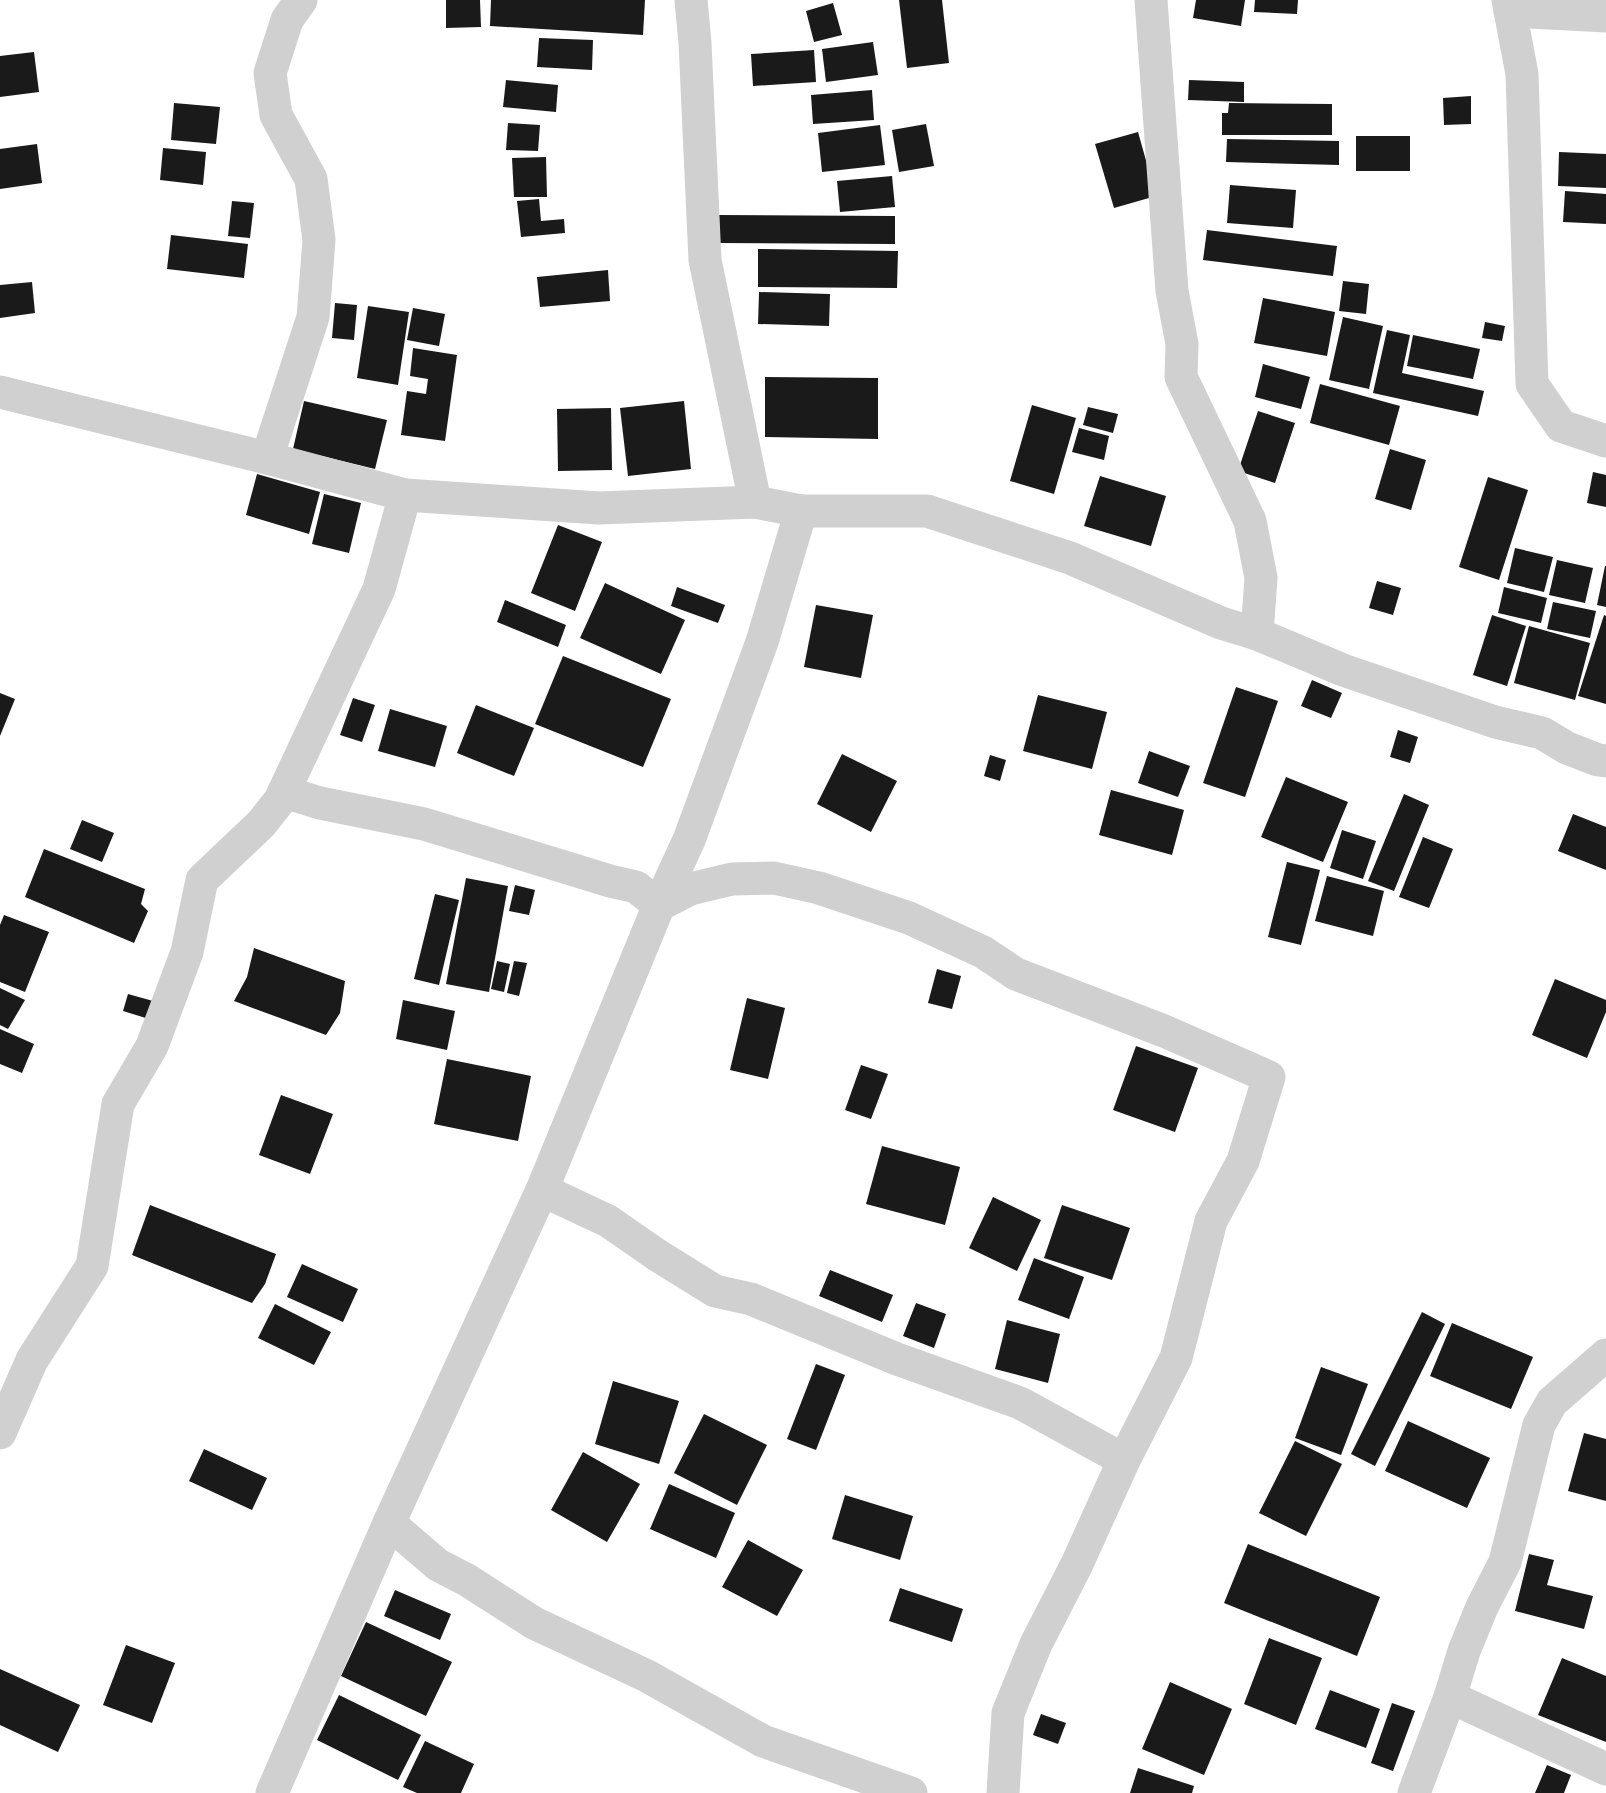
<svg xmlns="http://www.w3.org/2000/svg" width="1606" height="1793" font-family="'Varela Round',sans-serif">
	<rect width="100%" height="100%" fill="#fff"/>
	<!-- building -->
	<g fill="#1a1a1a">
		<polygon points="446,0 480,0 481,27 446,28"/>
		<polygon points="491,0 645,0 643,35 490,26"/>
		<polygon points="899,0 942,0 949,63 907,68"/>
		<polygon points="1196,0 1245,0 1241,26 1193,18"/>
		<polygon points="1255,0 1298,0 1297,14 1254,12"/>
		<polygon points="833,3 842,35 814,42 806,11"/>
		<polygon points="539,38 593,40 592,70 537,67"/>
		<polygon points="873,42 878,75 826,82 822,49"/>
		<polygon points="814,50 816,82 753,86 751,54"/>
		<polygon points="34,52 39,92 0,97 0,56"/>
		<polygon points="506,80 558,85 556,112 503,107"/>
		<polygon points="1189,80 1244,82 1244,102 1188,100"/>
		<polygon points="872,90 874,120 813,124 811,95"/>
		<polygon points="1471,96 1471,124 1444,125 1443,98"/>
		<polygon points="174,103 220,107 216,144 171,140"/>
		<polygon points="1229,103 1332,104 1332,135 1222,135 1222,113 1228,113"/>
		<polygon points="508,123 540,125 538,151 506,150"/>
		<polygon points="926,124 934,166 899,172 892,130"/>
		<polygon points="880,125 885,165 822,172 818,133"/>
		<polygon points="1138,132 1156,196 1114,208 1095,144"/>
		<rect x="1356" y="136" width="54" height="35"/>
		<polygon points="1227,139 1339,141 1339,165 1226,162"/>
		<polygon points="37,144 42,183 0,189 0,149"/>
		<polygon points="163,148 206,152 203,185 160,180"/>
		<polygon points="1559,152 1606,154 1606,188 1558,186"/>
		<polygon points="546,157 547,197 514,197 512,158"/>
		<polygon points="892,176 895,207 840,212 837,181"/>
		<polygon points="1230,185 1296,190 1293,228 1227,223"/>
		<polygon points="1565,191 1606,194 1606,224 1563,222"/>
		<polygon points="539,199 541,221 564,219 565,233 521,237 517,201"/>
		<polygon points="232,201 254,203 250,238 228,236"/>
		<polygon points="717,215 895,216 895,244 717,243"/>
		<polygon points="1207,230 1337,246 1333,276 1203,260"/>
		<polygon points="171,235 248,244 244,278 167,269"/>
		<polygon points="758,249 898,251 897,288 758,287"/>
		<polygon points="608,270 610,301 540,307 537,277"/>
		<polygon points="1343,281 1369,284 1366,314 1339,311"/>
		<polygon points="32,282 35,313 0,318 0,285"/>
		<polygon points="759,292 830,294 829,326 758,324"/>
		<polygon points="1263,298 1335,312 1327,356 1254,343"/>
		<polygon points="335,303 357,305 354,340 332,338"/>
		<polygon points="368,306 409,312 398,385 357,378"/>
		<polygon points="413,308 445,314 439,346 407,340"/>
		<polygon points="1343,317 1383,326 1369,389 1329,380"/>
		<polygon points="1485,322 1505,326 1502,341 1482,338"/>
		<polygon points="1387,330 1410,335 1402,373 1484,391 1478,416 1373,393"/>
		<polygon points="1413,335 1480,349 1473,379 1407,366"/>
		<polygon points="413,348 457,355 445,441 401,435 407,391 426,394 428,379 410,376"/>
		<polygon points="1263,364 1310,377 1301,409 1255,397"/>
		<polygon points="765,377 878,378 878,439 765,437"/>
		<polygon points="1320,384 1400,406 1389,445 1310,423"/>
		<polygon points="304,401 387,420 375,469 293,449"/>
		<polygon points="684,401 691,469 628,476 620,408"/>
		<polygon points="1032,405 1076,418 1054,494 1010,481"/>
		<polygon points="1088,407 1118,414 1113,433 1083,425"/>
		<polygon points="611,408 612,470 558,471 557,409"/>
		<polygon points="1258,411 1295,423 1275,483 1238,471"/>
		<polygon points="1079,428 1109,436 1104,460 1072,452"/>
		<polygon points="1390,449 1426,460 1411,510 1375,499"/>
		<polygon points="1593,472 1606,475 1606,507 1587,503"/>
		<polygon points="257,474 320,492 309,534 246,515"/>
		<polygon points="1100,476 1166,496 1151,546 1084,526"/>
		<polygon points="1488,477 1528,490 1499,580 1459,567"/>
		<polygon points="324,494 361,503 349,553 312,544"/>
		<polygon points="558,525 602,542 575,611 531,593"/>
		<polygon points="1515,548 1553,557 1544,592 1507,583"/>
		<polygon points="1557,560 1593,568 1585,603 1549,595"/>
		<polygon points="1605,566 1606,566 1606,607 1597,605"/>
		<polygon points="1377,581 1401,588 1393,615 1369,608"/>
		<polygon points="605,583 685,620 661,674 580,638"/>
		<polygon points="677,587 725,605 718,623 671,606"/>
		<polygon points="1504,587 1547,598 1541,623 1498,613"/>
		<polygon points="505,600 566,625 558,647 497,622"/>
		<polygon points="1553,602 1596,611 1590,638 1547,629"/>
		<polygon points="816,605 873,615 861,678 804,667"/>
		<polygon points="1492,615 1526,626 1507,686 1473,675"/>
		<polygon points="1604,615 1606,616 1606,704 1578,696"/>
		<polygon points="1529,626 1590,643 1575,700 1514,683"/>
		<polygon points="563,656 671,699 643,767 535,724"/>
		<polygon points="1312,680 1342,693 1331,718 1301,706"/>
		<polygon points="1236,687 1278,701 1245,797 1203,783"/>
		<polygon points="0,693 15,699 0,736"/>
		<polygon points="1038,695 1107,712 1092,769 1023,751"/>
		<polygon points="353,698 375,705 362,742 340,735"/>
		<polygon points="476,705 534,728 514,776 457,753"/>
		<polygon points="390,709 447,726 435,767 378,751"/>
		<polygon points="1398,730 1418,737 1410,763 1390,757"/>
		<polygon points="1149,751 1190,766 1178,797 1138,783"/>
		<polygon points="842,754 897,781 871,832 817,804"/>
		<polygon points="990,755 1006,760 1000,781 984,776"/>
		<polygon points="1286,777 1348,802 1323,862 1261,837"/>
		<polygon points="1111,790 1184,810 1172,855 1099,835"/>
		<polygon points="1404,794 1429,805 1394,891 1368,881"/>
		<polygon points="1573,814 1606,827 1606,870 1558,851"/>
		<polygon points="82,820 114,833 102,862 70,849"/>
		<polygon points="1342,830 1376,841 1363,879 1330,868"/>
		<polygon points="1423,837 1453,849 1429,908 1399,897"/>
		<polygon points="44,849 145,889 141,904 148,911 134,943 25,897"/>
		<polygon points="1287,862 1320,870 1301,945 1268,937"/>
		<polygon points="1327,876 1384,891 1373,936 1315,921"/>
		<polygon points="466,878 508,886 489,992 446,984"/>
		<polygon points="515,885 535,890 529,915 509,911"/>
		<polygon points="435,894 459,900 439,985 414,979"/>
		<polygon points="4,915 49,932 25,992 0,982 0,925"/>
		<polygon points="254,948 345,981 340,1013 326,1035 234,1001 247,977"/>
		<polygon points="497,961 510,964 504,992 491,989"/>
		<polygon points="514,961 527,963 519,996 507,993"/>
		<polygon points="937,969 961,976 952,1009 928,1003"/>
		<polygon points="1555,979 1606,1000 1606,1012 1587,1058 1532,1035"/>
		<polygon points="0,988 25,1000 8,1029 0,1025"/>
		<polygon points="128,994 153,1001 149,1019 123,1011"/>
		<polygon points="747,998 785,1008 768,1079 730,1070"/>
		<polygon points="403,1000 455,1011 447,1050 396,1039"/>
		<polygon points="0,1029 34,1044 22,1073 0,1064"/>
		<polygon points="1136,1046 1198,1068 1175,1132 1113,1110"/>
		<polygon points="447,1059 531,1076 518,1141 434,1124"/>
		<polygon points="861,1065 888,1074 871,1119 845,1110"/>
		<polygon points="281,1095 333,1114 310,1174 259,1155"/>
		<polygon points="882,1146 960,1167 945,1225 866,1204"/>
		<polygon points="993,1197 1041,1220 1017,1271 969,1248"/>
		<polygon points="150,1205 276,1254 265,1284 252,1303 132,1255"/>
		<polygon points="1062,1205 1130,1228 1112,1280 1044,1258"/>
		<polygon points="1034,1258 1084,1277 1069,1319 1018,1300"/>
		<polygon points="302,1264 358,1289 343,1322 287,1297"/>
		<polygon points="830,1270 893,1295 882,1322 819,1296"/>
		<polygon points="916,1303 946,1314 934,1348 903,1336"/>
		<polygon points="275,1304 331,1332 314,1365 258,1338"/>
		<polygon points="1422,1312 1445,1324 1375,1466 1351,1454"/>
		<polygon points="1007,1320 1060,1334 1048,1383 995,1369"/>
		<polygon points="1452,1323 1533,1357 1511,1409 1430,1376"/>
		<polygon points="816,1364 845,1375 816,1450 787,1439"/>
		<polygon points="1321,1367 1368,1384 1341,1455 1295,1438"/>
		<polygon points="613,1381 679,1401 659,1464 595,1444"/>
		<polygon points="704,1414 767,1445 737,1505 674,1473"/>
		<polygon points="1408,1421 1490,1458 1467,1508 1385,1471"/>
		<polygon points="1584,1433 1606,1439 1606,1501 1568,1491"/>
		<polygon points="1295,1441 1342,1464 1306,1536 1259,1513"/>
		<polygon points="204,1449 267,1478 252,1510 189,1481"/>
		<polygon points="583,1452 640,1484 607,1542 551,1510"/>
		<polygon points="669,1484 735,1513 716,1558 650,1529"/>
		<polygon points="845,1495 913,1516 900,1560 832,1539"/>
		<polygon points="748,1540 803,1570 777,1616 722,1587"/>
		<polygon points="1248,1544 1380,1597 1357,1656 1224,1603"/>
		<polygon points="1529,1554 1554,1560 1547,1585 1593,1596 1584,1629 1515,1611"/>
		<polygon points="900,1588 963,1609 952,1642 889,1621"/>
		<polygon points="395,1590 451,1614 440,1640 384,1616"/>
		<polygon points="366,1622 452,1662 426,1716 341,1676"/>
		<polygon points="1269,1638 1322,1658 1296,1725 1244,1704"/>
		<polygon points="126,1645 175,1663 152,1723 103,1705"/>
		<polygon points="1562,1658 1606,1676 1606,1742 1538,1715"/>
		<polygon points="0,1669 80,1705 58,1752 0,1725"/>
		<polygon points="1170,1682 1232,1709 1204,1775 1142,1749"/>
		<polygon points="1330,1690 1380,1709 1366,1748 1315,1729"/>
		<polygon points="339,1695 421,1735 398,1780 317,1740"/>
		<polygon points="1392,1703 1415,1711 1393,1771 1371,1763"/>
		<polygon points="1041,1714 1066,1723 1058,1744 1033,1735"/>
		<polygon points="425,1741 474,1764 461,1793 417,1793 403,1787"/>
		<polygon points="1547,1765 1571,1775 1564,1793 1535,1793"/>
		<polygon points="1138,1768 1194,1786 1192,1793 1130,1793"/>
	</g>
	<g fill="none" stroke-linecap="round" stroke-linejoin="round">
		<!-- minor -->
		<g stroke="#d0d0d0" stroke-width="33">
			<polyline points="691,0 695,43 705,260 755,502"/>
			<polyline points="1151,0 1172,291 1182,344 1181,377 1250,521 1261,578 1257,634"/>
			<polyline points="1508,0 1522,74 1532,384 1561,426 1606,441"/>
			<polyline points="1510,11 1606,16"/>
			<polyline points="0,392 267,458 405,495 599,508 755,502 801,511 927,511 1070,558 1221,623 1257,634 1343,670 1495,722 1542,733 1567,748 1598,760 1606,761"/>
			<polyline points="267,458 313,317 319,240 311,179 276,115 270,73 287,20 301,0"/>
			<polyline points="284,792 320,803 424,824 610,881 636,887 659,905 690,889 732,879 774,878 819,888 909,918 983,952 1016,974 1164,1031 1269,1077 1243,1161 1211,1221 1176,1358 1124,1460 1077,1564 1036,1644 1008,1713 1003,1793"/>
			<polyline points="542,1190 608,1221 657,1255 715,1291 751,1299 897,1359 1020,1403 1124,1460"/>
			<polyline points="0,1433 32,1360 92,1266 118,1104 152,1046 187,952 202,880 261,824 280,800 379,589 405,495"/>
			<polyline points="389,1523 438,1565 467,1580 534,1623 647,1676 763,1741 911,1793"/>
			<polyline points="1450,1697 1606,1769"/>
			<polyline points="272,1793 389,1523 542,1190 659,905 689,840 762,642 801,511"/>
			<polyline points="1414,1793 1450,1697 1464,1651 1482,1607 1505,1562 1539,1425 1552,1402 1606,1355"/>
		</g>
	</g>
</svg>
